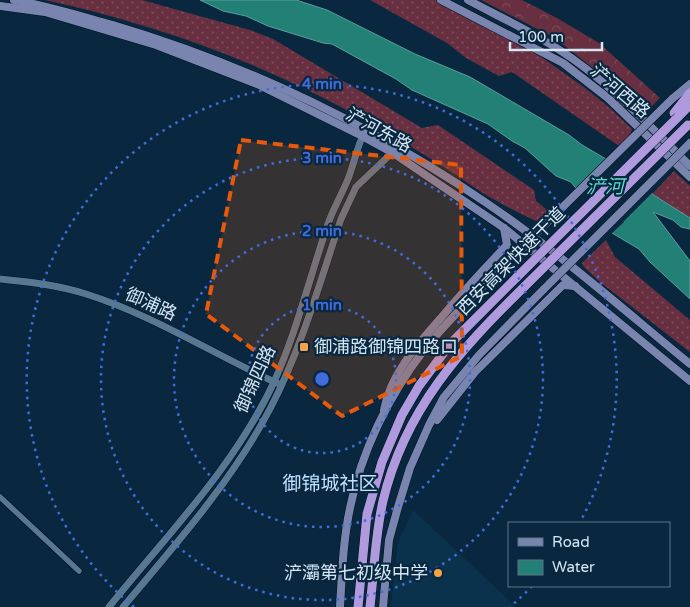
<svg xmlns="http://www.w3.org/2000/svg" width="690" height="607" font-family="'Varela Round','Noto Sans SC',sans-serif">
	<defs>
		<pattern id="grass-dots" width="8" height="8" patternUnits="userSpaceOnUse" patternTransform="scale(1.25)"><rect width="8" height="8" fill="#672f3f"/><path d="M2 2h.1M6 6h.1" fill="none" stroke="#7c4d5b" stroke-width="1.8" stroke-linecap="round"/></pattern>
		<pattern id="forest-crowns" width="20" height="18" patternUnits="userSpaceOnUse" patternTransform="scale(1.25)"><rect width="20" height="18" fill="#672f3f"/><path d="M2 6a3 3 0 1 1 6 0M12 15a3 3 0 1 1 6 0" fill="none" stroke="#7c4d5b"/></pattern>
	</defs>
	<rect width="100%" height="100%" fill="#09283f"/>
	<!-- built -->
	<polygon fill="#0b324d" points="413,510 513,604 514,607 391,607 398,542"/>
	<!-- grass -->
	<g fill="url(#grass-dots)">
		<path d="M45,0H142L250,30L273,39L422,128L438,125L534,190L536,201L552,214L542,224C526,216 510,209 495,200C478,191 463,179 447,169C417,150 387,132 356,115C260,62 152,23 45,0Z"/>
		<polygon points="370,0 436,0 506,35 540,56 585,88 611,109 632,129 630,135 619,146 512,72 499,76 466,58 447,43"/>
		<polygon points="674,171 690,186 690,218 652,194"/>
		<polygon points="606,240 615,257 690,320 690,352 600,282 583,266 582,263"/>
	</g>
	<!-- forest -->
	<polygon fill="url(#forest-crowns)" points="481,0 522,0 557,18 599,43 660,98 647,111 555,38"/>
	<!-- water -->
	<polygon fill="#238076" stroke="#589f9c" points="200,0 296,0 327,10 415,54 470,77 569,135 582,145 606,159 652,194 690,218 690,229 681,227 673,220 653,212 690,261 690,299 650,262 639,249 612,233 571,182 556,176 525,148 512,141 488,124 412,90 396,79 332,44 323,43 268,26 246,16 223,11"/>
	<!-- pier -->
	<polygon fill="#09283f" points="608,157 618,163 653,192 624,221 623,220 624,222 610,235 597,222 575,191"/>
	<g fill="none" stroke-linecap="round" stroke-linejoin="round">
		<defs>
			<polyline id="minor" points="0,497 79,571"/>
			<g id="tertiary">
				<path d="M0,279C29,282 58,285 86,294C153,315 213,354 277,383"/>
				<path d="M109,607C167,535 235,466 274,382C297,331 310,276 328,224C333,209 342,194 348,179C354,164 357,147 364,133"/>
				<path d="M123,607C176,544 233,480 271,407C302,347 320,282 341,219L356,187L395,150"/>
			</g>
			<g id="secondary">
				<path d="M14,0C48,6 80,16 113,25C245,64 371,125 485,202C556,250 624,310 690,364"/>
				<polyline points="441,0 563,63 608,98 690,177"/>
				<path d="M468,0C498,16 530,31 558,49C606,79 650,126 690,166"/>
				<polyline points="0,6 45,12 156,45 257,84 362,136 393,153 504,228 690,381"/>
				<polyline points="672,99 690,84"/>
				<path d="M384,410C390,375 417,345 440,319C461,294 484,269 507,245L504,228"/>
				<polyline points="437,420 475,372 563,285 575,286"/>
				<path d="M340,607C342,574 343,541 350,508C361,452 389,395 424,350C446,322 472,298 497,272"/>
				<polyline points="383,607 389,540 398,507 410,468 429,425 444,397 479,355 544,289"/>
			</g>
			<g id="trunk">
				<polyline points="674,113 690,93"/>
				<polyline points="678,117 690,105"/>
				<polyline points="358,607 367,514 382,462 402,415 419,386 451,343 517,277"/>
				<path d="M370,607C374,572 375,536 383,501C405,409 460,350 525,286"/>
			</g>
		</defs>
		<!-- minor casing -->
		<use href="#minor" stroke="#001020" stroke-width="7"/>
		<!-- tertiary casing -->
		<use href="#tertiary" stroke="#001020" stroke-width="8"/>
		<!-- secondary casing -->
		<use href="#secondary" stroke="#001020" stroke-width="9"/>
		<!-- trunk casing -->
		<use href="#trunk" stroke="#001020" stroke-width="10"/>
		<!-- minor -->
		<use href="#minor" stroke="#587892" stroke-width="5.5"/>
		<!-- tertiary -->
		<use href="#tertiary" stroke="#587892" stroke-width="7"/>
		<!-- secondary -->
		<use href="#secondary" stroke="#7985ae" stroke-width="8"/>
		<!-- trunk -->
		<use href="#trunk" stroke="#af9ade" stroke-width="9"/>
		<defs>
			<g id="secondary-bridge">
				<polyline points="497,272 672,99"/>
				<polyline points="544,289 690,143"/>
			</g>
			<g id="trunk-bridge">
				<polyline points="517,277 678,117"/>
				<polyline points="525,286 688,125"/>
			</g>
		</defs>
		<!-- secondary-bridge casing -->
		<use href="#secondary-bridge" stroke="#001020" stroke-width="9" stroke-linecap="butt"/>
		<!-- trunk-bridge casing -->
		<use href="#trunk-bridge" stroke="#001020" stroke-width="10" stroke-linecap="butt"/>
		<!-- secondary-bridge -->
		<use href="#secondary-bridge" stroke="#7985ae" stroke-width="8"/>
		<!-- trunk-bridge -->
		<use href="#trunk-bridge" stroke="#af9ade" stroke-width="9"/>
	</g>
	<!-- marked area -->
	<path fill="#e8590c" fill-opacity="0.2" stroke="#e8590c" stroke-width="4" stroke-dasharray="10 6" stroke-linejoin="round" d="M241,140L461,165L462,356L342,416L206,314Z"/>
	<!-- distance rings -->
	<g fill="none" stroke="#426cde" stroke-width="2.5" stroke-dasharray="2.5 5">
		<circle cx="322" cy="379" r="74"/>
		<circle cx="322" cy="379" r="148"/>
		<circle cx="322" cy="379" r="221"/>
		<path d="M532 586A295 295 0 0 1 510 607M134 607A295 295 0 1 1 580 522"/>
	</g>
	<!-- markers -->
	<g fill="#f6a248" stroke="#09283f" stroke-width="2">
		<rect x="299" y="342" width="10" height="10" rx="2.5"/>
		<circle cx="438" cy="573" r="5"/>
	</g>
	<g text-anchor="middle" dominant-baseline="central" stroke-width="4.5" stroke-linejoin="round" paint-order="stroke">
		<!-- street labels -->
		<g font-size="18" fill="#d5e6f5" stroke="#09283f">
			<text transform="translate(620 91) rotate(41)">浐河西路</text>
			<text transform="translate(379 130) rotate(29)">浐河东路</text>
			<text transform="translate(511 261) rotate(-45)">西安高架快速干道</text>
			<text transform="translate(151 304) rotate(24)">御浦路</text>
			<text transform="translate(255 379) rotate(-65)">御锦四路</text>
		</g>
		<!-- poi labels -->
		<g font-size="18" fill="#d5e6f5" stroke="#09283f" text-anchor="start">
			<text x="314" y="347">御浦路御锦四路口</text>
			<text x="428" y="573" text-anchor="end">浐灞第七初级中学</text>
		</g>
		<!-- water labels -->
		<g font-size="19" font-style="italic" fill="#5cddcd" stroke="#09283f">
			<text x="605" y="187">浐河</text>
		</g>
		<!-- neighbourhood labels -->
		<g font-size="19" fill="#bfe1ff" stroke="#09283f">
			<text x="330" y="484">御锦城社区</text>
		</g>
	</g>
	<circle cx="322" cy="379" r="8" fill="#426cde" stroke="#09283f" stroke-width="2.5"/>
	<g font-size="15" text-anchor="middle" font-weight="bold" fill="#426cde" stroke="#09283f" stroke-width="4.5" stroke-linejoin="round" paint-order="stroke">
		<text x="322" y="89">4 min</text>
		<text x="322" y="163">3 min</text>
		<text x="322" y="236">2 min</text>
		<text x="322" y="310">1 min</text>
	</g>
	<!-- legend -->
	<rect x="508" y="522" width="162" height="65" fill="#09283f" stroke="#5b7488"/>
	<rect x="518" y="538" width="25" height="8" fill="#7985ae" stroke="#5b7488"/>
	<text x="552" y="547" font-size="15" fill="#d5e6f5">Road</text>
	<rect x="518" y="560" width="25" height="15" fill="#238076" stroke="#5b7488"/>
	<text x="552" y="572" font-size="15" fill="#d5e6f5">Water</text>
	<!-- scale -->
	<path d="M510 42v8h92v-8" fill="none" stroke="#d5e6f5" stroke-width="2.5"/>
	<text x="518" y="42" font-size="15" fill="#d5e6f5" stroke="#09283f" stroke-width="4" paint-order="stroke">100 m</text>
</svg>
